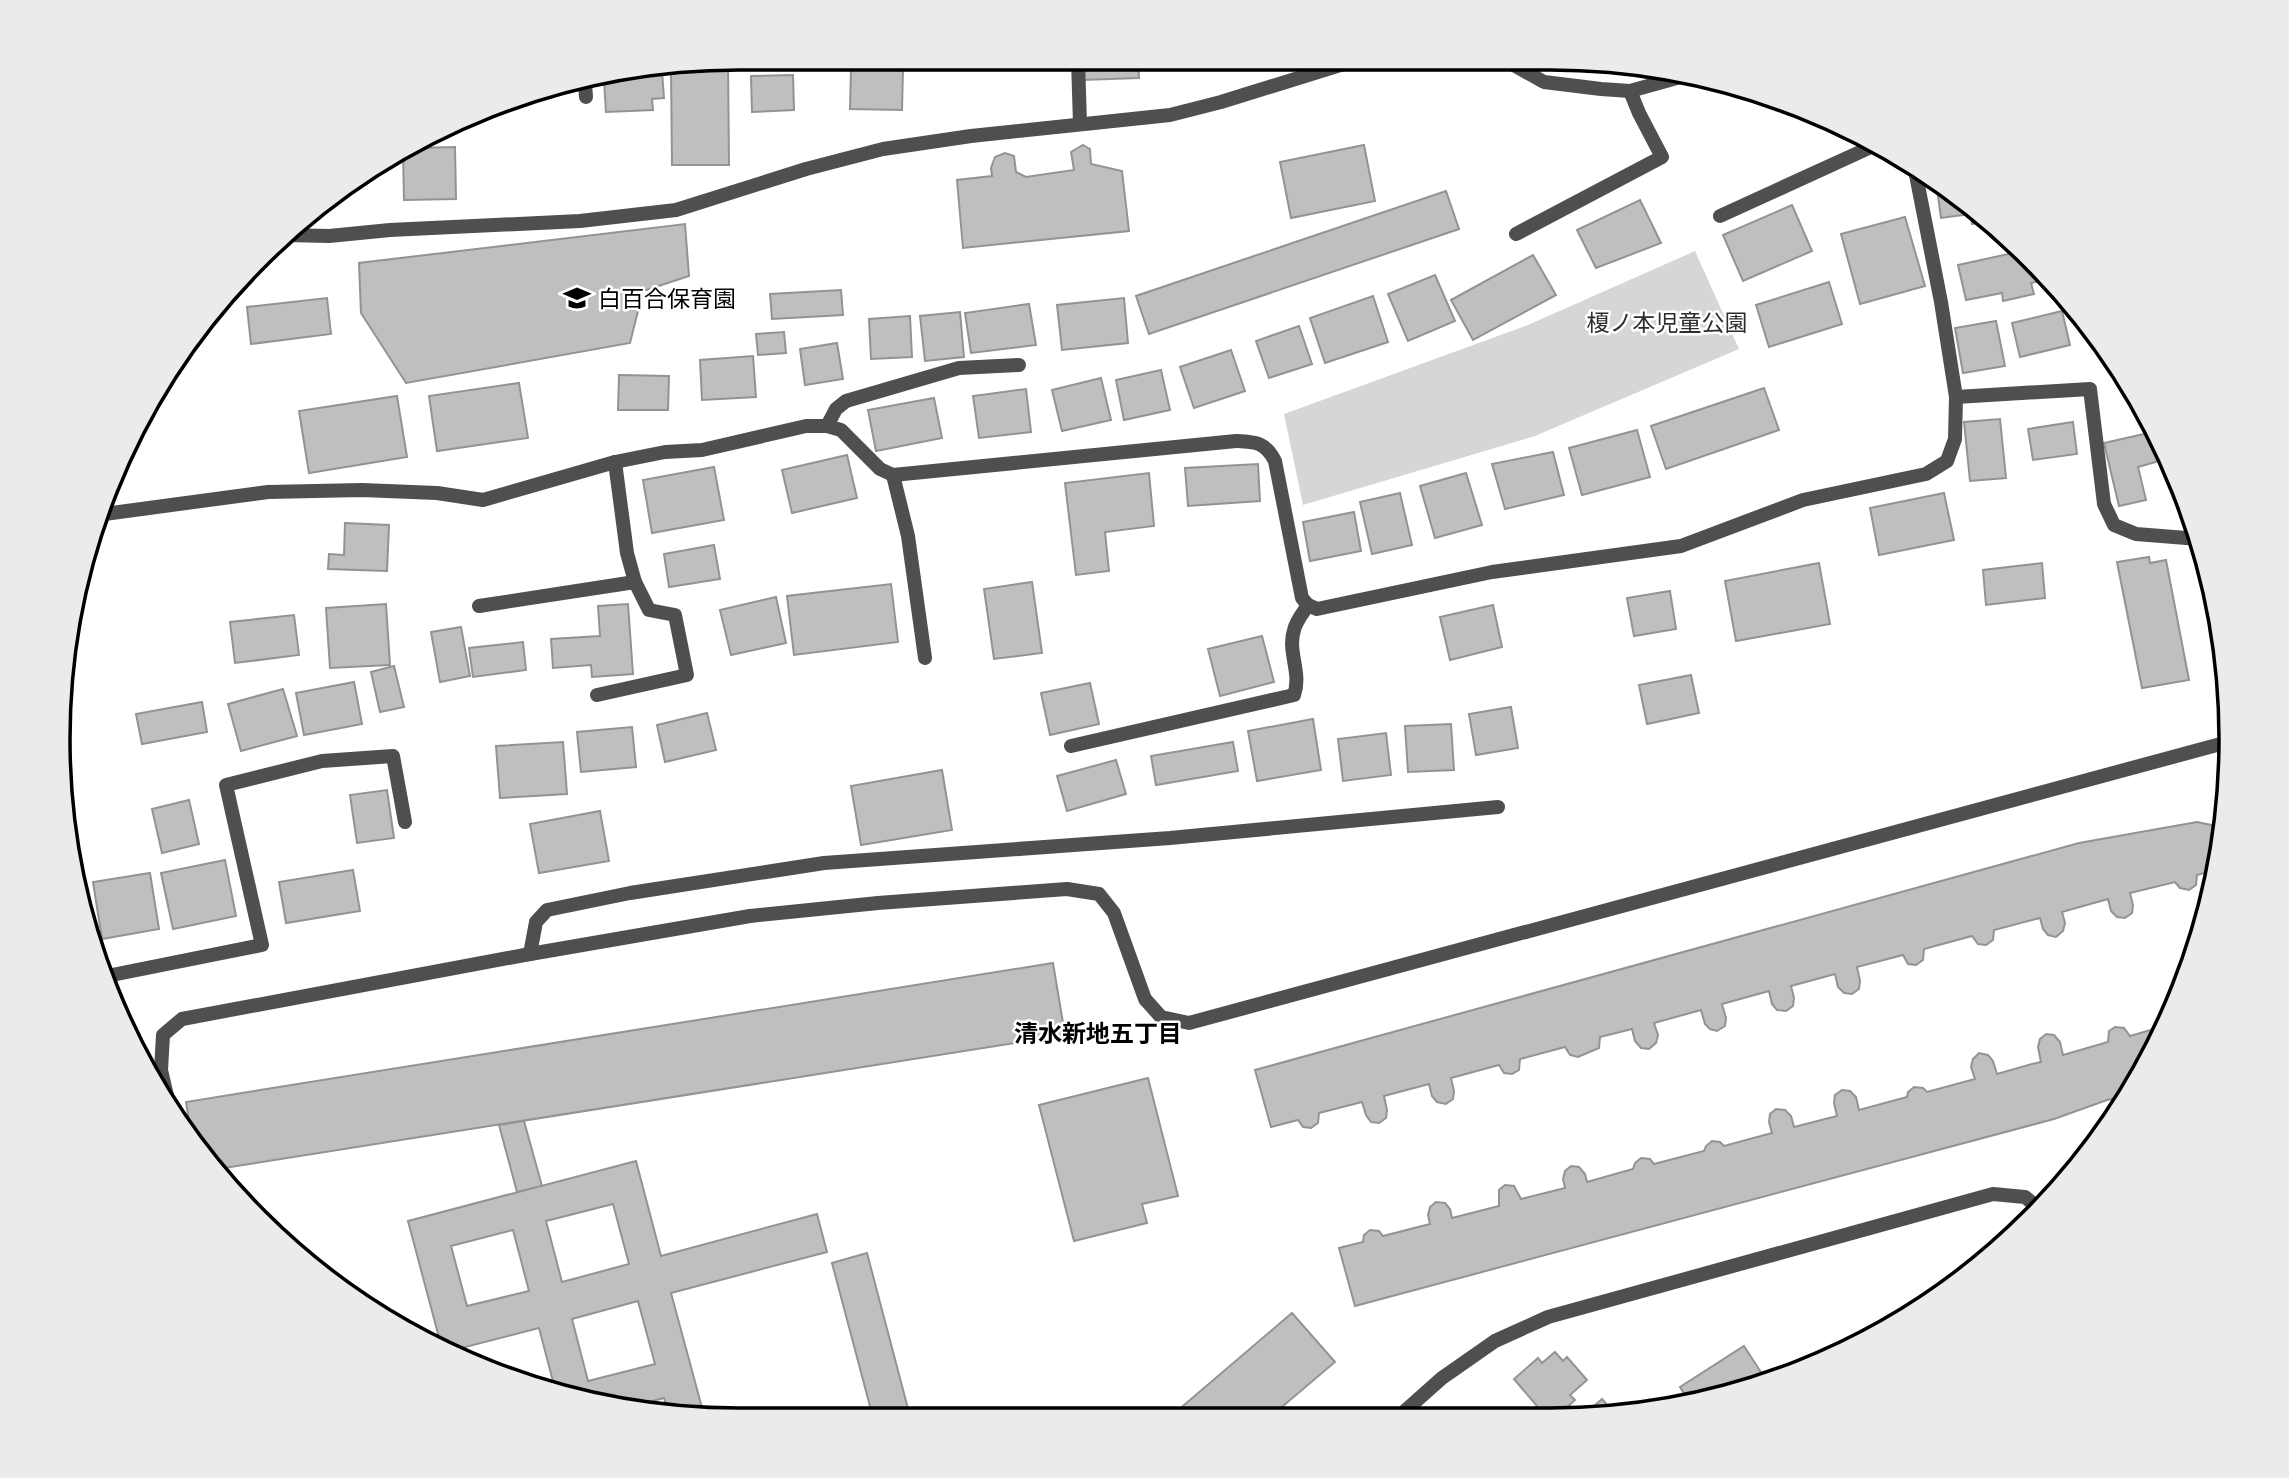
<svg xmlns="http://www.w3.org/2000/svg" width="2289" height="1478" font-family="'Open Sans','Noto Sans JP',sans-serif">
	<rect width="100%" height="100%" fill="#fff"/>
	<!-- green -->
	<polygon fill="#d6d6d6" points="1695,251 1739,349 1535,436 1303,505 1284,414 1528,325"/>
	<!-- building -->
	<g fill="#bfbfbf" stroke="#939393" stroke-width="2" fill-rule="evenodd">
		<polygon points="728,60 729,165 672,165 671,69"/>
		<polygon points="1082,60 1138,60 1139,78 1082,80"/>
		<polygon points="851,68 903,70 902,110 850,109"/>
		<polygon points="662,71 664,98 652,99 653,110 606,112 604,80"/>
		<polygon points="793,75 794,110 752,112 751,76"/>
		<polygon points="1083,145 1090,149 1091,164 1122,171 1129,231 963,248 957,180 992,176 991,168 995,157 1005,153 1014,156 1016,172 1026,177 1074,170 1071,152"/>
		<polygon points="1364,145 1375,201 1291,218 1280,162"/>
		<polygon points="455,147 456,199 404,200 403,152 410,148"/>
		<polygon points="1937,189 1938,189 1990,221 1972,224 1971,214 1941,218"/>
		<polygon points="1446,191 1459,229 1149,334 1136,296"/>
		<polygon points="1640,200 1661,243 1596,268 1577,230"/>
		<polygon points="1792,205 1812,251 1743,281 1723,235"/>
		<polygon points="1905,217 1925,286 1860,304 1841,234"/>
		<polygon points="685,224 689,276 643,291 630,343 406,383 361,313 359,263"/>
		<polygon points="2022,251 2046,277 2047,280 2031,283 2034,294 2003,301 2002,293 1966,300 1958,265"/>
		<polygon points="1533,255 1556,295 1473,340 1451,300"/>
		<polygon points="1435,275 1455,321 1408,341 1388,294"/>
		<polygon points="1829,282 1842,324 1769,347 1756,305"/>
		<polygon points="841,290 843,315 772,319 770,294"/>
		<polygon points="1373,296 1388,342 1325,363 1310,318"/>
		<polygon points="327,298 331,334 251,344 247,307"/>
		<polygon points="1124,298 1128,343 1062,350 1057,305"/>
		<polygon points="1029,304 1036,345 971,353 965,313"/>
		<polygon points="2062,311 2070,345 2020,357 2012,323"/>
		<polygon points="960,312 964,357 925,361 920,316"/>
		<polygon points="910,316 912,357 871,359 869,319"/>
		<polygon points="1996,321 2005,366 1963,373 1955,328"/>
		<polygon points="1299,326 1312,364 1269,378 1256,341"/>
		<polygon points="784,332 786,353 758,355 756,334"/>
		<polygon points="837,343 843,379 805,385 800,349"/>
		<polygon points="1231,350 1245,391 1194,408 1180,367"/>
		<polygon points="753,356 756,397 702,400 700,360"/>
		<polygon points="1161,370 1170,410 1124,420 1116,380"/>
		<polygon points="619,375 669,376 668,410 618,410"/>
		<polygon points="1101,378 1111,420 1062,431 1052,390"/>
		<polygon points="519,383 528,438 437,451 429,396"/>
		<polygon points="1764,388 1779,430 1666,469 1651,426"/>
		<polygon points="1026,389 1031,432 979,438 973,396"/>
		<polygon points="397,396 407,457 309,473 299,411"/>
		<polygon points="934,398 942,438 876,451 868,410"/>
		<polygon points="2000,419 2006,478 1970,481 1964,422"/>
		<polygon points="2073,422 2077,454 2033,460 2028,429"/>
		<polygon points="1637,430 1650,477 1582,495 1569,448"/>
		<polygon points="2153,432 2159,461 2138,467 2146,500 2119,506 2104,443"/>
		<polygon points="1553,452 1564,495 1505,509 1492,464"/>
		<polygon points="847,455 857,498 792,513 782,470"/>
		<polygon points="1258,464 1260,501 1188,506 1185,468"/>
		<polygon points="714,467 724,520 652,533 643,480"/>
		<polygon points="1149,473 1154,526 1105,532 1109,571 1076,575 1065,483"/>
		<polygon points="1466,473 1482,525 1435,538 1420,486"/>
		<polygon points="1400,493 1412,545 1372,554 1360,502"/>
		<polygon points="1944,493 1954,540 1879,555 1870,508"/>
		<polygon points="1354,512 1361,551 1310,561 1303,522"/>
		<polygon points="345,523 389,525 387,571 328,569 329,554 344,555"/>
		<polygon points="714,545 720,579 669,587 664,554"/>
		<polygon points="2149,557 2150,563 2166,560 2189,680 2142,688 2117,562"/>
		<polygon points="1819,563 1830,624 1736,641 1725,581"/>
		<polygon points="2042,563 2045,598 1986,605 1983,570"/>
		<polygon points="1032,582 1042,653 994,659 984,589"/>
		<polygon points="891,584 898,642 794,655 787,596"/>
		<polygon points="1670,591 1676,629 1634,636 1627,598"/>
		<polygon points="776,597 786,643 731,655 720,610"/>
		<polygon points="386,604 390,665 330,668 326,608"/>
		<polygon points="628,604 633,674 592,677 591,665 553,668 551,639 600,636 598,606"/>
		<polygon points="1493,605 1502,647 1450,660 1440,617"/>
		<polygon points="294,615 299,655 235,663 230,622"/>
		<polygon points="461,627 470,676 440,682 431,632"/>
		<polygon points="1262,636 1274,682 1220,696 1208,649"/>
		<polygon points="523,642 526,670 473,677 469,648"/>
		<polygon points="394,666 404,707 380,712 371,672"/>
		<polygon points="1691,675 1699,713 1647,724 1639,685"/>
		<polygon points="354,682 362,724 304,735 296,693"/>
		<polygon points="1090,683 1099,724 1050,735 1041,693"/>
		<polygon points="283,689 297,736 241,751 228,704"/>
		<polygon points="202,702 207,732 142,744 136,714"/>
		<polygon points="1511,707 1518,748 1476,755 1469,714"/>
		<polygon points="707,713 716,750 665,762 657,725"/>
		<polygon points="1313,719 1321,770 1257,781 1248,731"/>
		<polygon points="1451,724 1454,770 1408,772 1405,726"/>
		<polygon points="632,727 636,767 581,772 577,732"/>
		<polygon points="1386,733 1391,775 1343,781 1338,739"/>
		<polygon points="563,742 567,794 500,798 496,746"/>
		<polygon points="1233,742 1238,771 1156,785 1151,756"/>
		<polygon points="1116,760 1126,794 1067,811 1057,776"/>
		<polygon points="942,770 952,830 861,845 851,786"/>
		<polygon points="387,790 394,838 357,843 350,795"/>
		<polygon points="189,800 199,844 162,853 152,809"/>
		<polygon points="600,811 609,861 539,873 530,824"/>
		<polygon points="2197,822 2221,827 2225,830 2216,870 2197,875 2196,885 2189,890 2180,888 2175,882 2130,893 2133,905 2132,913 2125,918 2117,917 2111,911 2108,899 2062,912 2065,923 2063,931 2056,937 2048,935 2043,929 2040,918 1994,930 1993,940 1986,945 1978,944 1972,936 1924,949 1923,960 1916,965 1908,964 1903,955 1857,967 1860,981 1859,989 1852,994 1844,993 1838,987 1835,974 1791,986 1794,998 1793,1006 1786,1011 1777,1010 1772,1004 1769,991 1722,1004 1726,1018 1725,1026 1717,1031 1710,1029 1705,1024 1701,1010 1654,1023 1658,1035 1656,1043 1649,1049 1641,1048 1635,1041 1632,1029 1600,1037 1599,1048 1578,1057 1570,1055 1565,1047 1520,1059 1519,1070 1512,1074 1504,1073 1499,1065 1451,1078 1454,1091 1453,1099 1446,1104 1437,1102 1432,1096 1429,1084 1384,1096 1387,1110 1386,1118 1379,1123 1371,1122 1366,1115 1362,1102 1319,1113 1318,1123 1311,1128 1303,1127 1298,1120 1271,1127 1255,1070 2079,843"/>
		<polygon points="225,860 236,916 173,929 161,873"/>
		<polygon points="353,870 360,911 286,923 279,882"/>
		<polygon points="150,873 159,929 102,939 93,882"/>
		<polygon points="1053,963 1065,1035 218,1169 192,1140 186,1102"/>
		<polygon points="2164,1026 2140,1079 2128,1096 2107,1100 2054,1119 1355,1306 1339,1248 1363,1242 1364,1235 1370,1230 1379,1231 1383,1236 1430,1224 1428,1215 1430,1207 1436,1202 1445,1203 1450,1209 1452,1218 1499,1206 1499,1190 1505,1185 1514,1186 1521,1199 1565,1188 1563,1179 1565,1171 1571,1166 1579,1167 1585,1174 1587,1182 1633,1169 1635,1163 1641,1158 1650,1159 1654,1164 1704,1151 1706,1146 1712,1141 1720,1142 1724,1146 1772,1133 1769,1122 1770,1114 1776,1109 1785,1110 1791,1116 1794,1127 1837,1116 1834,1103 1835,1095 1842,1090 1850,1091 1856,1097 1859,1110 1907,1097 1908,1092 1914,1087 1923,1088 1927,1092 1975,1079 1971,1067 1973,1059 1979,1053 1988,1055 1993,1061 1997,1074 2032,1064 2041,1062 2038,1047 2040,1039 2046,1034 2054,1035 2060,1042 2063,1055 2108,1042 2109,1031 2115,1027 2124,1028 2130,1036"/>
		<polygon points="1148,1078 1178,1196 1142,1204 1147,1223 1074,1241 1039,1105"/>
		<polygon points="524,1121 542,1186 517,1192 499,1125"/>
		<path d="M636,1161L661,1256L817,1214L827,1252L671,1293L704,1415H669L664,1398L625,1408L555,1389L539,1328L450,1351L441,1345L408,1221ZM613,1204L629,1264L562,1282L546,1221ZM513,1230L529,1291L467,1306L451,1246ZM638,1301L655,1364L588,1381L572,1319Z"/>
		<polygon points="867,1253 906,1401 910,1416 849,1415 871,1410 832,1263"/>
		<polygon points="1292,1313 1335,1362 1270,1417 1170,1417"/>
		<polygon points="1744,1346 1766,1380 1726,1397 1690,1403 1680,1387"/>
		<polygon points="1555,1352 1563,1361 1567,1357 1587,1380 1570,1395 1575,1400 1554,1419 1548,1419 1514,1379 1538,1358 1542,1363"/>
		<polygon points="1602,1399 1616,1415 1580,1419 1594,1406"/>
	</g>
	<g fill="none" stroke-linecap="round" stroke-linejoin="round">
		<!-- service -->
		<g stroke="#4f4f4f" stroke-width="14">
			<polyline points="1078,60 1080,124"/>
			<polyline points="585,83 586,97"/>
			<polyline points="1720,216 1871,147"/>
			<polyline points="1516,234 1662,157 1639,113 1630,91"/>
			<polyline points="827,426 836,409 846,401 959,368 1019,365"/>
			<polyline points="893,475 908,536 925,658"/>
			<polyline points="479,606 635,582 627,553 615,462"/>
			<polyline points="597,695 687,675 675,615 649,610 635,582"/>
			<path d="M1071,746L1294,695C1302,673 1287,652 1294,630C1296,621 1303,613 1308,605"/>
			<polyline points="102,977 262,945 226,785 322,761 393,756 405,822"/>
		</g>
		<!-- minor -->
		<g stroke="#4f4f4f" stroke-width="14">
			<polyline points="1510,63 1544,82 1601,89 1630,91 1684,76"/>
			<polyline points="285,235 329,236 390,230 580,221 676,210 806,169 883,149 971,136 1170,115 1221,102 1350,62"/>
			<polyline points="1956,397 2090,389 2104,504 2114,525 2136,534 2199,539"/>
			<path d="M97,515L268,492L362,490L437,493L483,500L615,462L665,452L702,450L806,426H827L841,430L880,469L893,475L1236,441C1256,442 1265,442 1275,461L1302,598L1308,605L1317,609L1492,572L1681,546L1803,500L1926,474L1947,461L1955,439L1956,397L1941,302L1916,175"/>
			<polyline points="530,954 536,922 547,910 630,893 824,863 1170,838 1498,807"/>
			<polyline points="172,1117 161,1070 163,1035 182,1019 530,954 750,916 878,903 1067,889 1099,894 1114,913 1145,999 1161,1017 1189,1023 2228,742"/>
			<polyline points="1397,1418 1442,1378 1495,1341 1548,1317 1993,1194 2025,1197 2040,1209"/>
		</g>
	</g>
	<!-- icons -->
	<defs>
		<symbol id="school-bare" viewBox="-9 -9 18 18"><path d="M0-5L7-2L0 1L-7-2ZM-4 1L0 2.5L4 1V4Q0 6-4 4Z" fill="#000" stroke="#fff" stroke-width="2.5" paint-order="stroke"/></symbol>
	</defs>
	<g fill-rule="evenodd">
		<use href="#school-bare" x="558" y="279" width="38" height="38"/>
	</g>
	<g text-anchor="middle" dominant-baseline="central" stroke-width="5" stroke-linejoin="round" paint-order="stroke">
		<!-- poi labels -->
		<g font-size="23" fill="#000" stroke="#fff" text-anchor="start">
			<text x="598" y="298">白百合保育園</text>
		</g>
		<!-- park labels -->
		<g font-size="23" fill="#2d2d2d" stroke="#fff">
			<text x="1667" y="322">榎ノ本児童公園</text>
		</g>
		<!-- neighbourhood labels -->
		<g font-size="24" font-weight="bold" fill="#000" stroke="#fff">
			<text x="1098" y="1032">清水新地五丁目</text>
		</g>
	</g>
	<!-- crop -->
	<path d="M0 0H2289V1478H0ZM739 70H1550A669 669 0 0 1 2219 739V739A669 669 0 0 1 1550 1408H739A669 669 0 0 1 70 739V739A669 669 0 0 1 739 70Z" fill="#ebebeb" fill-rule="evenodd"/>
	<path fill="none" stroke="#000" stroke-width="3.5" d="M739 70H1550A669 669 0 0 1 2219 739V739A669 669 0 0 1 1550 1408H739A669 669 0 0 1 70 739V739A669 669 0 0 1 739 70Z"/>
</svg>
